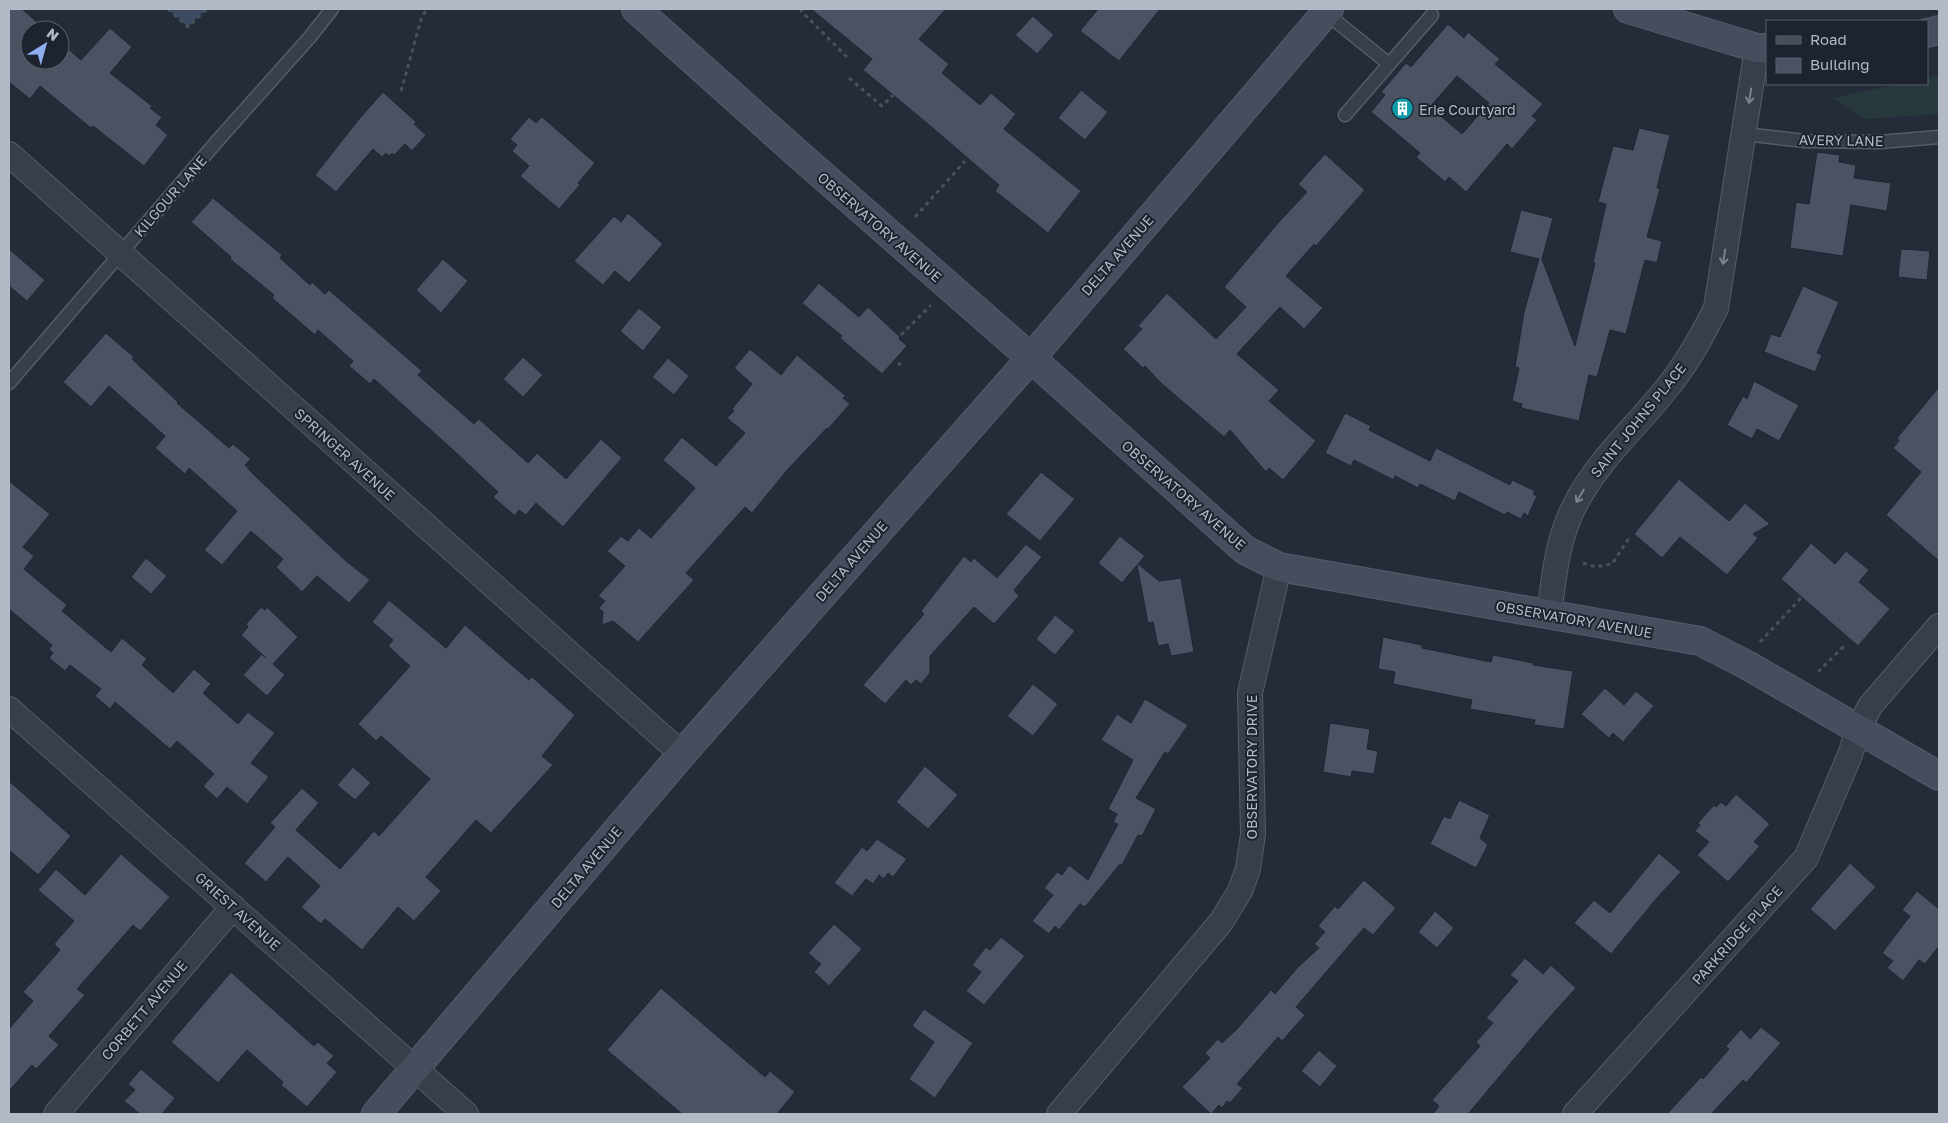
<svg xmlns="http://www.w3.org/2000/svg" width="1948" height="1123" font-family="'Golos Text',sans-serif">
	<rect width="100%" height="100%" fill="#242c3a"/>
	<!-- green -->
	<polygon fill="#27393c" points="1939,75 1939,114 1864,119 1834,98 1899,84 1927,84 1927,78"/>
	<!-- water -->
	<polygon fill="#3b4961" points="168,9 204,9 205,10 188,27"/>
	<!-- building -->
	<g fill="#4b5363" stroke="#1f2531" fill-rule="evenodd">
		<polygon points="9,9 22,9 46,30 30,30 30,60 60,60 60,42 81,60 110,28 132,47 110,73 152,106 150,108 162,117 156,125 168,135 144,166 93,126 91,128 40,86 30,99 9,82"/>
		<polygon points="811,9 946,9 919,39 949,64 942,73 980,105 991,93 1016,114 1004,129 1081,191 1048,233 995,191 999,185 928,124 863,70 872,59"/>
		<polygon points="1098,9 1160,9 1119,61 1080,31"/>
		<polygon points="1033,16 1054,35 1037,54 1015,35"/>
		<path d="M1448,24L1464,38L1468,32L1500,59L1495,64L1543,104L1532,116L1537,120L1512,149L1507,144L1466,192L1449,177L1445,182L1416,157L1420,153L1371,112L1385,95L1381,92L1406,63L1411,67ZM1457,76L1489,103L1462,134L1430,107Z"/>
		<polygon points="1081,90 1108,112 1085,140 1058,118"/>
		<polygon points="383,92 416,122 414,124 426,135 412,151 405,144 394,155 392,153 389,156 386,153 382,157 373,149 336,192 315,175 359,119"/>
		<polygon points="529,117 536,123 542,117 595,163 578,183 580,185 559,209 520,176 529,166 512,151 517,145 510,139"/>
		<polygon points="1639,128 1670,135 1657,188 1660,189 1647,237 1662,241 1657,263 1645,260 1626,334 1610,330 1597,377 1589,375 1579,421 1521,408 1522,404 1512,401 1519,368 1515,367 1524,312 1539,259 1510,252 1521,210 1553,218 1542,259 1575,346 1595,263 1593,263 1606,204 1598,202 1613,146 1633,150"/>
		<polygon points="1817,152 1840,155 1839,162 1856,165 1854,178 1891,183 1887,211 1851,205 1843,256 1790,248 1796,202 1809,204"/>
		<polygon points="1325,154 1365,190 1316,246 1314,244 1286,276 1323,308 1304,329 1280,307 1237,354 1279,390 1269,401 1316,441 1283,480 1269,468 1266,472 1230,430 1224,437 1161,383 1145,366 1143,368 1123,349 1142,329 1138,326 1167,293 1216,339 1246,307 1224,287 1278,223 1307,192 1298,184"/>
		<polygon points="213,198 282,255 280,258 310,285 312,282 325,294 329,290 422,371 418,375 474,424 479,419 528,463 537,453 566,479 601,439 622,458 563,527 536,503 526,515 519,510 515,516 493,497 498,492 452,449 374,379 370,384 349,366 353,361 318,330 315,335 272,298 274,295 230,259 231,257 191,222"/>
		<polygon points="628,213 663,244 629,283 615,271 603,285 574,261 614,216 621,222"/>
		<polygon points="9,249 45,280 27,301 9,286"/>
		<polygon points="1901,249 1930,251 1927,280 1898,277"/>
		<polygon points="443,259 468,281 441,313 416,290"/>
		<polygon points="819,283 859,317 868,307 900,337 899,339 907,346 882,374 840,338 842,336 802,303"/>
		<polygon points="1803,286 1839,302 1817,353 1822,355 1815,372 1764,352 1771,334 1780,337"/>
		<polygon points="639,308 662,327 643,351 620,331"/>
		<polygon points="106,333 134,357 132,359 178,402 177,403 229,448 233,444 251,459 245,465 254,475 346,561 370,580 349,603 317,576 302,592 276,567 283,559 251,531 222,565 204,550 237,511 189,468 185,474 155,448 165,436 109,386 91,407 63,382"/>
		<polygon points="750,349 781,375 797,355 846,396 843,398 850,404 828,429 827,428 789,468 752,513 745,507 686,573 694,580 638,642 613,621 602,625 603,612 599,608 605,601 598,596 625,566 607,551 621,536 628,541 639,528 651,538 695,488 663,460 682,437 716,466 745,433 727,418 734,411 732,409 752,384 734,368"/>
		<polygon points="523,357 543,375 523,397 503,379"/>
		<polygon points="668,358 689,376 674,395 652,377"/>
		<polygon points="1754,381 1799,405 1779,441 1757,429 1752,439 1727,425 1743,396 1747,399"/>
		<polygon points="1939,387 1939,561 1886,515 1921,472 1893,448 1899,441 1897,438"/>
		<polygon points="1345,413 1371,426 1369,430 1430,461 1436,448 1510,485 1512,480 1535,491 1533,494 1537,496 1528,516 1524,513 1521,519 1507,512 1505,515 1459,492 1455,501 1420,484 1418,488 1395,476 1394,480 1354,460 1351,466 1325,453"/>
		<polygon points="1041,472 1075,499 1040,541 1006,514"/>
		<polygon points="1679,479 1729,521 1745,503 1770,524 1753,534 1758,538 1727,575 1680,537 1662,558 1634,534"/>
		<polygon points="9,481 50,514 23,547 34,556 24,569 67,605 62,611 111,652 122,638 147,659 142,665 173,693 194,669 211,684 203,693 238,724 248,712 275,733 251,763 269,777 247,804 227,787 217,799 203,786 214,774 177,741 170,749 115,702 110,709 95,696 101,689 70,665 65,671 49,658 53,653 49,649 52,645 9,609"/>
		<polygon points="1120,536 1145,556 1138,564 1159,581 1181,578 1194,652 1171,656 1168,644 1158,646 1153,622 1148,623 1137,565 1122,583 1098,563"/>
		<polygon points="1811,543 1835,564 1846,551 1869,570 1859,582 1890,609 1858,646 1781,579"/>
		<polygon points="1026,544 1042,557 1014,590 1019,596 994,624 974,607 930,656 930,673 921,684 916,680 911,685 906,680 885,704 863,685 924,614 921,611 964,556 971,562 974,558 997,578"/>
		<polygon points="146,558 167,576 151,594 131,577"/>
		<polygon points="389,600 446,648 465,625 529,680 532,677 575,715 542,756 553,765 491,833 476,820 426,877 441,891 414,921 398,907 362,950 325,919 321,924 301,907 320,886 288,857 266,882 244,863 275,827 270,823 302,788 319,803 296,830 340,869 374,831 379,836 430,779 381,736 376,741 358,724 410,666 388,646 393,640 372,622"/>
		<polygon points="261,607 265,610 267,607 298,637 273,664 285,675 267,696 243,675 262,654 266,658 241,635 248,627 246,624"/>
		<polygon points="1055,615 1075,631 1055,655 1036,639"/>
		<polygon points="1383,637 1422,645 1422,648 1491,662 1493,655 1533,663 1533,665 1573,671 1564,729 1534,725 1535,720 1470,709 1472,700 1393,684 1395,672 1378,669"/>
		<polygon points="1033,684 1058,704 1033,736 1007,716"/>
		<polygon points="1605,688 1624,705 1636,691 1654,706 1623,742 1613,733 1609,738 1581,714"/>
		<polygon points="1145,699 1188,725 1168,754 1165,752 1136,798 1156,809 1142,836 1138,835 1122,865 1120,864 1085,907 1080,904 1059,930 1055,926 1049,934 1032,921 1053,895 1044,888 1057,872 1062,875 1069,865 1088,880 1118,824 1113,822 1117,814 1108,809 1133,760 1101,740 1117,714 1131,723"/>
		<polygon points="1330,723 1370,729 1367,749 1378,751 1374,774 1352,771 1351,777 1323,772"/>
		<polygon points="925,766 958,795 928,829 896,802"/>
		<polygon points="353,767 371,783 355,800 337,785"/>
		<polygon points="9,781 71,836 38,875 9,850"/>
		<polygon points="1736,794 1770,824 1754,842 1760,846 1728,882 1697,855 1709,842 1695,831 1700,825 1698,823 1714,805 1716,807 1721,802 1726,806"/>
		<polygon points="1459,800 1490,815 1480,838 1488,845 1476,868 1430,844 1444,816 1450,819"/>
		<polygon points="877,839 907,859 893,877 888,873 884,879 879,875 873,884 866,879 852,896 834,883 862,847 867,851"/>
		<polygon points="1659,853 1681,872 1656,899 1611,954 1574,923 1594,900 1610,913"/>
		<polygon points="121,854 170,897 140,931 133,925 77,989 85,995 49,1036 59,1045 36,1069 32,1065 9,1091 9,1029 33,1001 23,992 60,950 54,944 74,921 38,890 56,869 85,895"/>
		<polygon points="1850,863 1876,887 1835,931 1810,909"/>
		<polygon points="1364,880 1396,908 1373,935 1364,928 1296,1007 1305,1015 1282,1041 1278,1037 1237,1084 1243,1088 1230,1103 1227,1101 1222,1108 1219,1105 1211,1114 1182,1087 1210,1058 1205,1053 1218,1039 1222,1043 1237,1029 1271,990 1275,994 1297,968 1319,948 1314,944 1325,932 1318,926 1335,906 1338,909"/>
		<polygon points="1917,891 1939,909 1939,946 1925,964 1919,960 1903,981 1887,968 1893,961 1882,953 1910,916 1902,910"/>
		<polygon points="1435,911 1454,928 1437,948 1418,932"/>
		<polygon points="834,924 862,949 829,986 814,972 821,964 808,953"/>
		<polygon points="1001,937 1025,956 984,1005 966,991 981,972 972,965 986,947 990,950"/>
		<polygon points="1525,958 1543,974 1551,965 1576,988 1541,1027 1468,1114 1433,1114 1439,1106 1432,1100 1480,1046 1476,1042 1493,1023 1486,1018 1518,981 1510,975"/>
		<polygon points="231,972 314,1046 318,1042 334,1056 327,1063 337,1072 307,1107 281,1085 283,1082 247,1050 218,1083 171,1042"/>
		<polygon points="661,988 765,1077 770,1071 795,1092 777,1114 682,1114 607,1050"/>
		<polygon points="924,1009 973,1043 935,1098 909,1079 934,1042 912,1026"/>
		<polygon points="1761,1027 1781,1043 1746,1083 1743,1080 1711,1114 1667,1114 1701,1077 1703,1079 1729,1049 1726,1046 1741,1029 1750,1039"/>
		<polygon points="1319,1050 1337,1066 1320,1087 1301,1071"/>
		<polygon points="141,1069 175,1098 162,1114 140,1114 124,1101 135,1090 128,1084"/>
	</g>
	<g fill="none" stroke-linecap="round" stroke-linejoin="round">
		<defs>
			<g id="lane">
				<polyline points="1326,13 1389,64"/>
				<polyline points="1345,115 1432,15"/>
				<polyline points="1744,134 1805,141 1880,142 1939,137"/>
				<polyline points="9,383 219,139 310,37 332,9"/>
			</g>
			<g id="street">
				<polyline points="9,154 682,754"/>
				<path d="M1549,615C1554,577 1557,539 1575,505C1597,461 1636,427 1666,389C1687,364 1702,336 1716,308L1757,48"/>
				<polyline points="9,709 466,1114"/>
				<polyline points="56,1114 233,907"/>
				<polyline points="1059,1114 1221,922 1240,891 1248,869 1253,834 1250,693 1279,567"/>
				<polyline points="1575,1114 1806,858 1850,755 1858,730 1870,706 1939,626"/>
			</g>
			<g id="secondary">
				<polyline points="636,9 798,154 1031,358 1245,550 1279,567 1700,641 1747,665 1939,776"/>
				<polyline points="1628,9 1757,48 1767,48"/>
				<polyline points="1927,33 1939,30"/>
				<polyline points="376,1114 682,754 1031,358 1329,9"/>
			</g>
		</defs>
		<!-- lane casing -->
		<use href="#lane" stroke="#565c68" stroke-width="15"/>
		<!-- street casing -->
		<use href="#street" stroke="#565c68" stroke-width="26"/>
		<!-- secondary casing -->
		<use href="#secondary" stroke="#565c68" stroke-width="30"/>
		<!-- path -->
		<g stroke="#445458" stroke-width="3" stroke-dasharray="4 4" stroke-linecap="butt">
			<polyline points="168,9 188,27 207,9"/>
			<polyline points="803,9 801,11 847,57"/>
			<polyline points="1272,9 1273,9"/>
			<polyline points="849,78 882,106 893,95"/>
			<polyline points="401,91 422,16 427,9"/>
			<polyline points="915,217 965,161"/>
			<polyline points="901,335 931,305"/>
			<polyline points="898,363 902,366"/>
			<polyline points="1583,563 1596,567 1612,564 1629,538"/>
			<polyline points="1760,642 1802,597"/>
			<polyline points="1818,672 1845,645"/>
		</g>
		<!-- lane -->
		<use href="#lane" stroke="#383e4a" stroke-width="12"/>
		<!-- street -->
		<use href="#street" stroke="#383e4a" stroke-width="24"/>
		<!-- secondary -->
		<use href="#secondary" stroke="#464d5d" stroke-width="28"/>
	</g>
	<!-- one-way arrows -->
	<defs><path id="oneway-shaft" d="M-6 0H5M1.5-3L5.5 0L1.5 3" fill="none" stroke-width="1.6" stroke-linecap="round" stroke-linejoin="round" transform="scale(1.25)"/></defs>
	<g stroke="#7c828e">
		<use href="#oneway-shaft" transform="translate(1750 96) rotate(99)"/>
		<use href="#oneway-shaft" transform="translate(1724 257) rotate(99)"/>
		<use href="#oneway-shaft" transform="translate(1580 496) rotate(121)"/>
	</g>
	<!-- icons -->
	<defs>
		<symbol id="building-disc" viewBox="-11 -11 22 22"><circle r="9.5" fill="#0f9aa8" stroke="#1d232f"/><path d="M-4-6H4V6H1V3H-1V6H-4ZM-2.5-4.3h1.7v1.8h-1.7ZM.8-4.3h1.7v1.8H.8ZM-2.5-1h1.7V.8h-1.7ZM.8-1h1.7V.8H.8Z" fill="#fff"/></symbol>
	</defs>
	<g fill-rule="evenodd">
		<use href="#building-disc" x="1390" y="96" width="25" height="25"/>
	</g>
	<g text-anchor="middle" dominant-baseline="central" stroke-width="4" stroke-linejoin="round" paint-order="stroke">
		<!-- poi labels -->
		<g font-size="14" fill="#b3b9c6" stroke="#1d232f" text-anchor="start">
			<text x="1419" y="109">Erie Courtyard</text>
		</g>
		<!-- street labels -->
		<g font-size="14" fill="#b3b9c6" stroke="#1d232f">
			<text transform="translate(1841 140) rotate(1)">AVERY LANE</text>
			<text transform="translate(170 196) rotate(-49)">KILGOUR LANE</text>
			<text transform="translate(880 227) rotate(41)">OBSERVATORY AVENUE</text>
			<text transform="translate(1117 255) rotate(-49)">DELTA AVENUE</text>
			<text transform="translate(1638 420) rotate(-51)">SAINT JOHNS PLACE</text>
			<text transform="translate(345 454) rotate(42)">SPRINGER AVENUE</text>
			<text transform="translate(1184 495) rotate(41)">OBSERVATORY AVENUE</text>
			<text transform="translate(851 561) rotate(-49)">DELTA AVENUE</text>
			<text transform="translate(1574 619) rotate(10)">OBSERVATORY AVENUE</text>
			<text transform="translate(1251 767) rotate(-90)">OBSERVATORY DRIVE</text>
			<text transform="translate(586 867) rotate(-50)">DELTA AVENUE</text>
			<text transform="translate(238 911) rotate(42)">GRIEST AVENUE</text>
			<text transform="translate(1737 935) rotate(-48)">PARKRIDGE PLACE</text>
			<text transform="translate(144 1010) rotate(-50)">CORBETT AVENUE</text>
		</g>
	</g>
	<!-- border -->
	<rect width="1948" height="1123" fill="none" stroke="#b3b9c6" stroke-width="20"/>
	<!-- legend -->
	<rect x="1766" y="20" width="162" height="65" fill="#1d232f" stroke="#595f6b"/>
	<rect x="1776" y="36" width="25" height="8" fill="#464d5d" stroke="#595f6b"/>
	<text x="1810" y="45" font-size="15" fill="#b3b9c6">Road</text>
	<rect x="1776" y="58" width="25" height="15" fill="#4b5363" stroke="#595f6b"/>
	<text x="1810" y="70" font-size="15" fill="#b3b9c6">Building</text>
	<!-- north arrow -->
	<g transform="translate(45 45) rotate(37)"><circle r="24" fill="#1d232f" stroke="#595f6b"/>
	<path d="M0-4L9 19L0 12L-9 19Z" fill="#8eaef0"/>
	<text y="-8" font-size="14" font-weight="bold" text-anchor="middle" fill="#b3b9c6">N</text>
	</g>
</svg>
